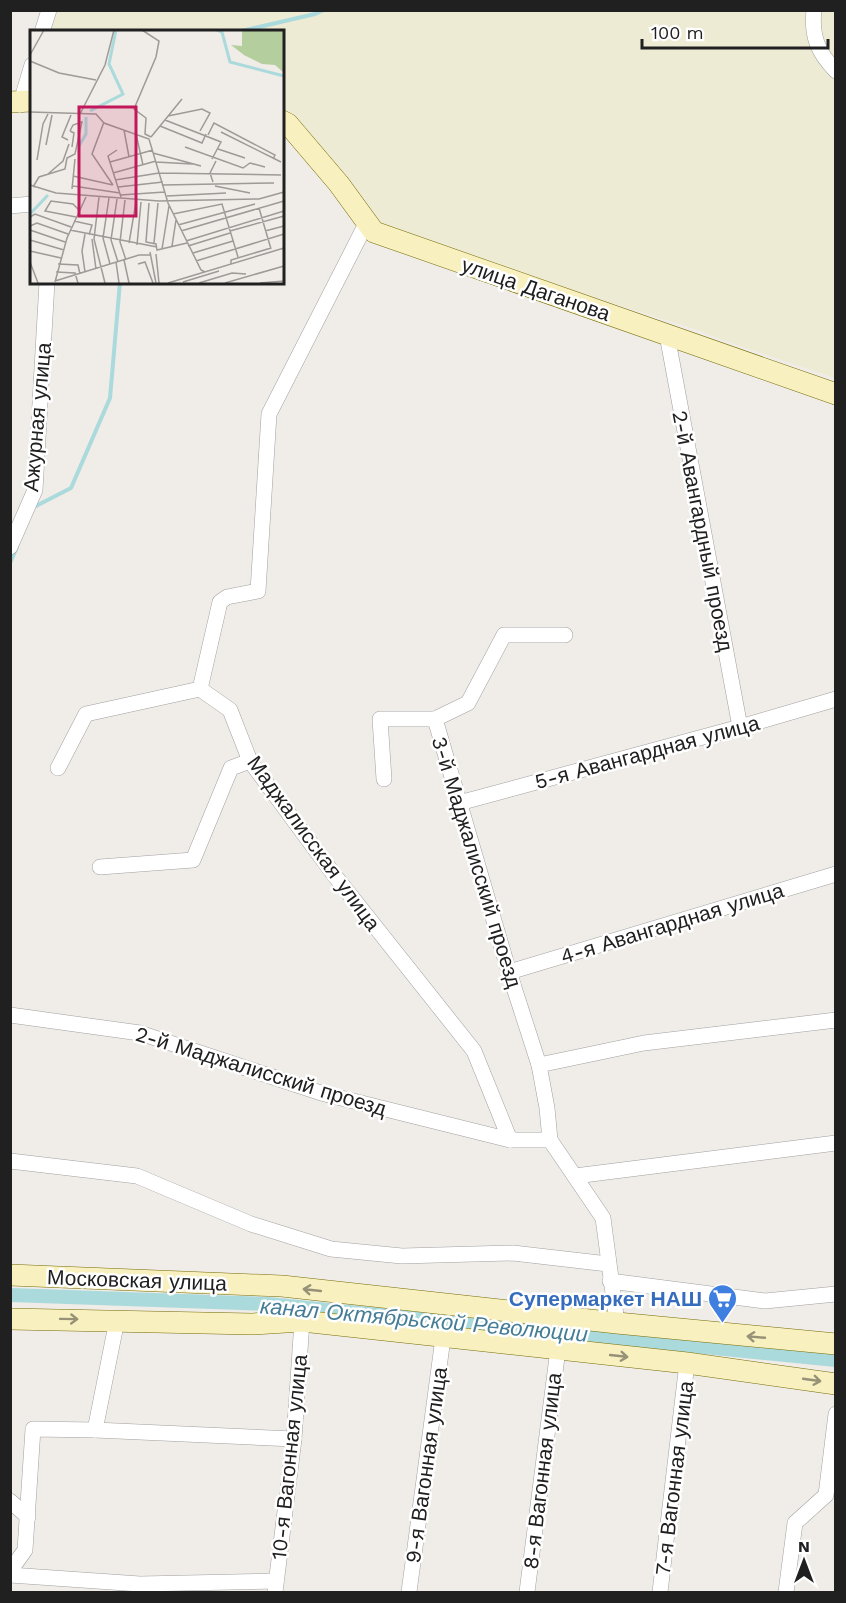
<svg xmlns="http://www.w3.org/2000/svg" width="846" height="1603" font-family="'Work Sans',sans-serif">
	<rect width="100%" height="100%" fill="#f0ece7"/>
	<!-- farmland -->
	<polygon fill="#eeebd4" points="58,10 835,11 835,378 731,343 692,328 534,279 383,225 282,112 282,32 50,32"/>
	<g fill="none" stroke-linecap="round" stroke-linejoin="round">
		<!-- stream -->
		<g stroke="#aadadc" stroke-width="4">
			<polyline points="237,32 315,14 324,10"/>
			<polyline points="34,507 71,488 110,398 120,282"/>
			<polyline points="10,563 17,547"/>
		</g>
		<!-- canal -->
		<polyline stroke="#aadadc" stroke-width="14" points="10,1295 268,1304 836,1360"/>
		<defs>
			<g id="street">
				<path d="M814,10C811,36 818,53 836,71"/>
				<polyline points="42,32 49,10"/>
				<polyline points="20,105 32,65"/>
				<polyline points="10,206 32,204"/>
				<polyline points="367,222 269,414 258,591 227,597 220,602 200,689 230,710 250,761 335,876 474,1051 510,1140"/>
				<polyline points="667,335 740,727"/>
				<polyline points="10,547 35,490 47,282"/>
				<polyline points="58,768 86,714 200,689"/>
				<polyline points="384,779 380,719 435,719"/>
				<polyline points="459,803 740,727 836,699"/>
				<polyline points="100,867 193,860 231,768 250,761"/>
				<polyline points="509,972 836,874"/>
				<polyline points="10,1015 140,1033 321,1093 510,1140 550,1140"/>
				<polyline points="539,1065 644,1043 836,1020"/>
				<polyline points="550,1140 547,1108 539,1065 509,972 435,719 468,703 504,635 565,635"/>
				<polyline points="550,1140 603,1218 617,1323"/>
				<polyline points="10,1161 137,1176 251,1224 331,1249 402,1256 513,1253 608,1264"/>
				<polyline points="575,1176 836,1143"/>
				<polyline points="610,1281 765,1301 836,1294"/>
				<polyline points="95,1430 294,1439"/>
				<polyline points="10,1501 28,1517"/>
				<polyline points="10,1571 25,1550 33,1429 95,1430 117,1320"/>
				<polyline points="10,1575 140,1584 276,1581"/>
				<polyline points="275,1592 294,1439 302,1321"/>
				<polyline points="409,1592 443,1338"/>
				<polyline points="527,1592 558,1349"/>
				<polyline points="660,1592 687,1363"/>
				<polyline points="786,1592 795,1523 826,1495 836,1414"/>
			</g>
			<g id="secondary">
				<polyline points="10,102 32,101"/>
				<polyline points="282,121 288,124 339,184 374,232 836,394"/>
				<polyline points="10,1275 282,1286 617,1323 836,1344"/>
				<polyline points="10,1319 252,1324 302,1321 687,1363 836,1384"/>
			</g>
		</defs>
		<!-- street casing -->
		<use href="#street" stroke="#a1a1a1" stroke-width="16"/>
		<!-- secondary casing -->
		<use href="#secondary" stroke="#766d09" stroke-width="22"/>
		<!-- street -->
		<use href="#street" stroke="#fff" stroke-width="15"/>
		<!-- secondary -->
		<use href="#secondary" stroke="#f8f0be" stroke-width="21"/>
	</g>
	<!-- one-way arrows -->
	<defs><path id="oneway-shaft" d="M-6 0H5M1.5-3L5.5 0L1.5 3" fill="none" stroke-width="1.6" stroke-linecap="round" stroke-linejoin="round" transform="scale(1.5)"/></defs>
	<g stroke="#979277">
		<use href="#oneway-shaft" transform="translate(312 1290) rotate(-174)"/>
		<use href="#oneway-shaft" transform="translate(69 1319) rotate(1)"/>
		<use href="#oneway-shaft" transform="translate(756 1337) rotate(-175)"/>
		<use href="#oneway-shaft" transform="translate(619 1356) rotate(6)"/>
		<use href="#oneway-shaft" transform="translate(812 1380) rotate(8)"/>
	</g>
	<!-- icons -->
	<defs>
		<symbol id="supermarket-pin" viewBox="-11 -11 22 30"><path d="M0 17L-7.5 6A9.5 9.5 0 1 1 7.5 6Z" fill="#3f7fe0" stroke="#fff"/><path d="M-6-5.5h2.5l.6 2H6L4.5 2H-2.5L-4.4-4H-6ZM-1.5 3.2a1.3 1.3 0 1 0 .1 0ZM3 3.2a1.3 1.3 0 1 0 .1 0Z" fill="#fff"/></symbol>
	</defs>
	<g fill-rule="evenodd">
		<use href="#supermarket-pin" x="706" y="1282" width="33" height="45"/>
	</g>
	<g text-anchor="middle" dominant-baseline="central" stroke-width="5" stroke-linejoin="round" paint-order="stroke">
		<!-- street labels -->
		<g font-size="21" fill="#202020" stroke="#fff">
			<text transform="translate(536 289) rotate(19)">улица Даганова</text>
			<text transform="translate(37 417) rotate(-85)">Ажурная улица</text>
			<text transform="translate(703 531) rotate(79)">2-й Авангардный проезд</text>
			<text transform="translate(647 752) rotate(-15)">5-я Авангардная улица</text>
			<text transform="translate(314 843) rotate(54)">Маджалисская улица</text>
			<text transform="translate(477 862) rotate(73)">3-й Маджалисский проезд</text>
			<text transform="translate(672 923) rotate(-17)">4-я Авангардная улица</text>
			<text transform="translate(261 1071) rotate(17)">2-й Маджалисский проезд</text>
			<text transform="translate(137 1280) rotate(2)">Московская улица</text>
			<text transform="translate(289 1457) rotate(-84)">10-я Вагонная улица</text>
			<text transform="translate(426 1465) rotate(-82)">9-я Вагонная улица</text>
			<text transform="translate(542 1471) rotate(-83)">8-я Вагонная улица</text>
			<text transform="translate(674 1478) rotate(-83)">7-я Вагонная улица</text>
		</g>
		<!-- shop labels -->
		<g font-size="21" font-weight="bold" fill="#366cbe" stroke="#fff" text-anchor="end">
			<text x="702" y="1298">Супермаркет НАШ</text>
		</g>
		<!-- water labels -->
		<g font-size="22" font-style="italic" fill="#467d96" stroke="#fff">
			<text transform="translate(424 1320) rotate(5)">канал Октябрьской Революции</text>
		</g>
	</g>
	<!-- overview -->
	<g transform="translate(30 30)">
		<rect width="254" height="254" fill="#f0ece7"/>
		<path d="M212,0H253V42L245,35L232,34L214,25L201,15L212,16Z" fill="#b5ce9e"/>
		<path fill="none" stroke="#aadadc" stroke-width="3" d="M187,0L192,2L200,32L254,46M60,81L93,64L79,34L86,0M49,116L56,104V87M0,184L18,165"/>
		<path fill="none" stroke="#9d9a97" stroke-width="1.5" d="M112,0L129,11L126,27L104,79L116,88L115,104L121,107M0,25L14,0M0,31L29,43L66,50M0,82L66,84L74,93L119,109L138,173L171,240L175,242M50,84L75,35L84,0M138,86L172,79L180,83L170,101M135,90L191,112L182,129M74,92L62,124L83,155M130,96L172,113L176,104M94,100L99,127M40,101L44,103L42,117M191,102L251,132M106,104L113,135M178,105L184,93L245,125L243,129M121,107L152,69M38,110L32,107L41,85M16,115L22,85M155,117L213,138L220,133L235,137M188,119L215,128M87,120L78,126L91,167M123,123L171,136M7,130L13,94L18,84M80,132L123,120M126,132L162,134M83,143L126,131M18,144L33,131L39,114M43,146L83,155M85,150L129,143L251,145M183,152L180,143L186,131M0,155L26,163L129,171L229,169L254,162M133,155L244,153M43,156L90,163M185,156L220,163M3,157L9,147L35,139L37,128L45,124L52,92L43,95L40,101M88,157L133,152M42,159L45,129M90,165L135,162M137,166L196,163M69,167L64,209L75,253M79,168L73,208L80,234M87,169L81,210L88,232M95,170L90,212L96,230M119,173L116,212L126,214L127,220L157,213M229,178L241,219M143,184L192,174L208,227M0,187L5,184L41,197M46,187L15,181L21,171L43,174L50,181M44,191L62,195L59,205M148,195L225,174M0,196L7,193L38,204M0,200L35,212M40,200L127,217M151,201L254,171M200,201L254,186M235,201L254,196M62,209L66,239M0,210L34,220M156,211L254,181M99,213L106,172M124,213L128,173M107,215L111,172M142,216L146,190M158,216L200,203M132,219L139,176M0,221L31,228M120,222L126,253M163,223L203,211M126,224L129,253M94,230L99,253M166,231L254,204M0,232L8,253M86,232L89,253M28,234L48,235L50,244M108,234L115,232L123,253M201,234V230L241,218M26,242L45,243L48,253M55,242L52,221L55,204M25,251L109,225H121M25,252L37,208L56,167M153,252L189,241M138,253L254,218M169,253L202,243L216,244M195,253L254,236M230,253L254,251"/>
		<path fill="#c2185b" fill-opacity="0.15" stroke="#c2185b" stroke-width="3" d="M49,77H106V186H49Z"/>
		<rect width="254" height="254" fill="none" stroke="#202020" stroke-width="3"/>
	</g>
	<!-- border -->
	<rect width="846" height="1603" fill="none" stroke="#202020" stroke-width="24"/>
	<!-- north arrow -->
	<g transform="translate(804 1561)" stroke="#ffffff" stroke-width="4.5" paint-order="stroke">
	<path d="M0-4.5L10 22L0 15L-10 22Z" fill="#202020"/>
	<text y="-9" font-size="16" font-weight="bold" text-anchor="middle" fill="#202020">N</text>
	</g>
	<!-- scale -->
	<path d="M642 39v9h186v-9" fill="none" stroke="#202020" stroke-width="3"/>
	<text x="651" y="39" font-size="18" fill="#202020" stroke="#ffffff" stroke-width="4.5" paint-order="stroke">100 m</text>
</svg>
